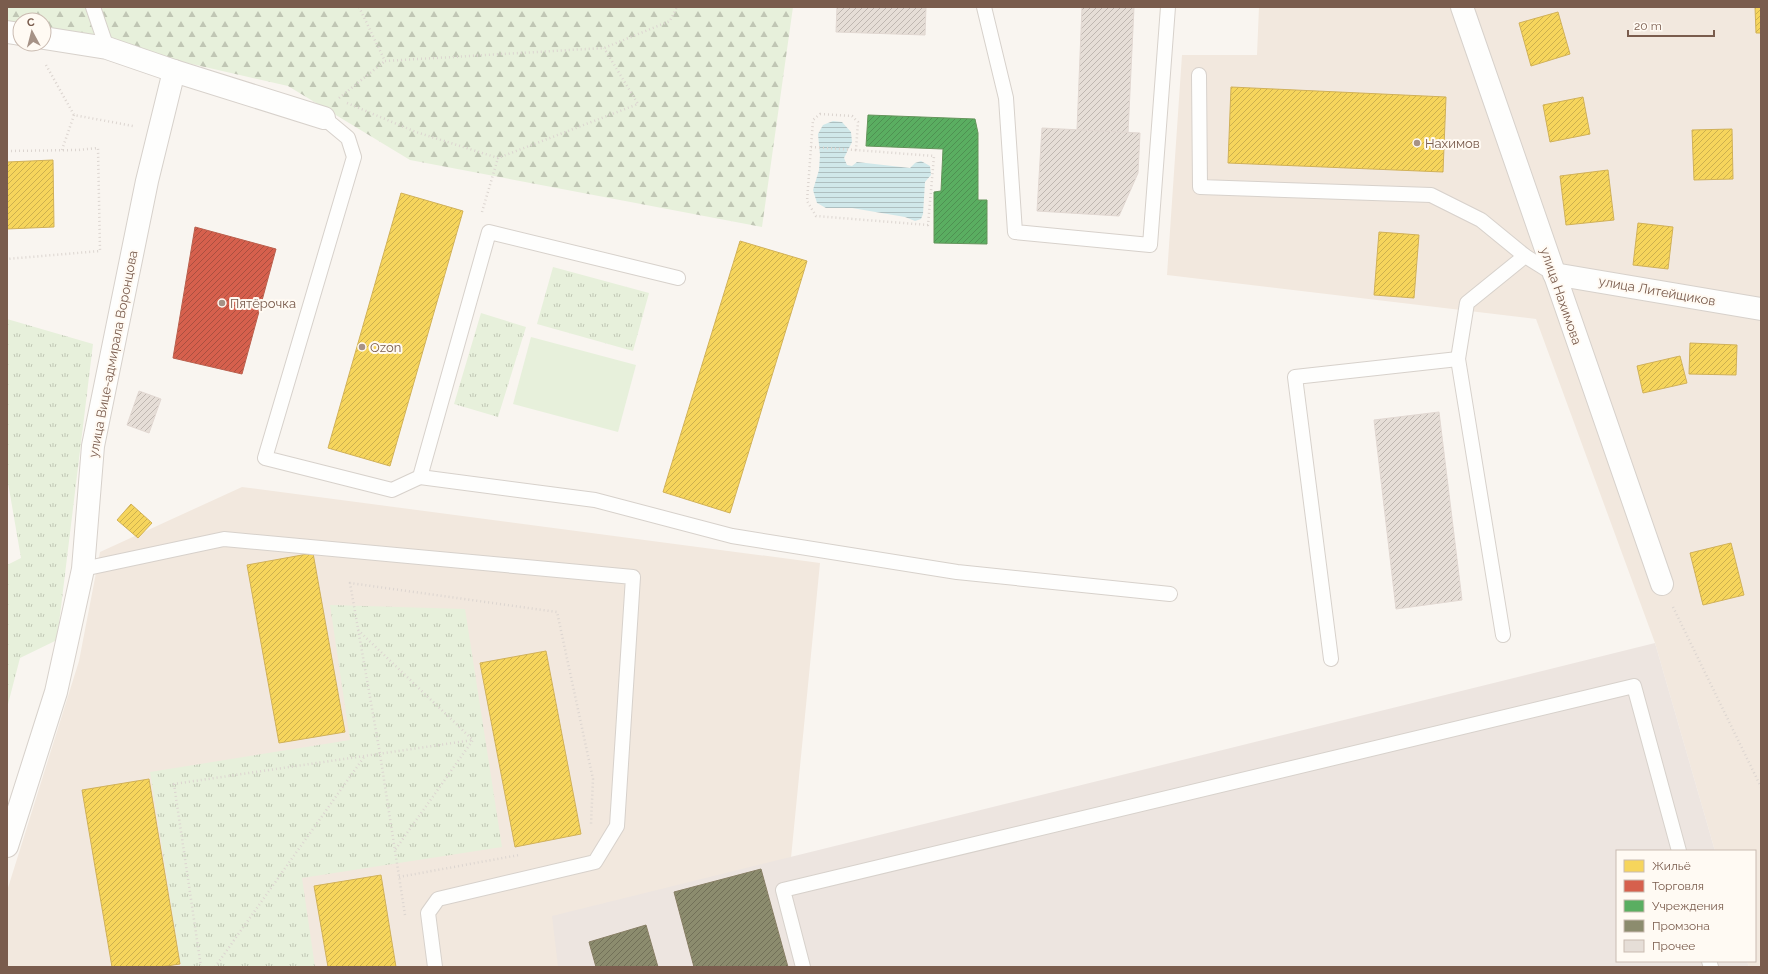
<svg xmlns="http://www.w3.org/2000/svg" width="1768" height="974" font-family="Raleway,sans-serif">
	<defs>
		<pattern id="forest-firs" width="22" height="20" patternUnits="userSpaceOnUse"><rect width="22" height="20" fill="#e7f0db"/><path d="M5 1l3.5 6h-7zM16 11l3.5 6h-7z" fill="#c0c6b4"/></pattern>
		<pattern id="park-tufts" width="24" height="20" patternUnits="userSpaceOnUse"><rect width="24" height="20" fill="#e7f0db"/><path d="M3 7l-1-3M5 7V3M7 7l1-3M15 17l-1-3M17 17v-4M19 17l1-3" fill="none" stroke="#c0c6b4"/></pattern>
		<pattern id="water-rules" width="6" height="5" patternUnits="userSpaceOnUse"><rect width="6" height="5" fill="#d0e8ea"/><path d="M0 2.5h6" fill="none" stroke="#aebfc0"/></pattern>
		<pattern id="homes-hatch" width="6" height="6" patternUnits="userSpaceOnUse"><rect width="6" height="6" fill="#f6d55c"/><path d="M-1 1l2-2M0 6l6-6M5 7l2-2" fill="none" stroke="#ccb04e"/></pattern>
		<pattern id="shops-hatch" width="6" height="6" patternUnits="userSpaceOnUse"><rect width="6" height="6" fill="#d6604d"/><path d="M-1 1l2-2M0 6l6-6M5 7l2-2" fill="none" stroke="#aa4f40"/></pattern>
		<pattern id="public-hatch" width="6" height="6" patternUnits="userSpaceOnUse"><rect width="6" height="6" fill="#5aae61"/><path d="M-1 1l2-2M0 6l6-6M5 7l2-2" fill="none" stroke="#4f9152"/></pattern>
		<pattern id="industry-hatch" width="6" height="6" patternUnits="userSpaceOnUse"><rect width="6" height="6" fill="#8c8c6e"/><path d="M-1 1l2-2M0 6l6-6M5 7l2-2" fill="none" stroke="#727058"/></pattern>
		<pattern id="building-hatch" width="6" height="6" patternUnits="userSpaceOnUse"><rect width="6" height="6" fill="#e6ded7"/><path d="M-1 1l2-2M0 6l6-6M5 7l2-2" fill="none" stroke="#bfb7b1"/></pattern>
	</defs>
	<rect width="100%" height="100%" fill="#f9f5f0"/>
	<!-- residential -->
	<g fill="#f2e8de">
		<polygon points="1259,7 1761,7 1761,967 1749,967 1747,961 1755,961 1755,851 1715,851 1655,643 1536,319 1167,275 1182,55 1257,55"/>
		<polygon points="242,487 820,563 791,858 561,967 7,967 7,891 79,661 100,552"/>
	</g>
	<!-- industrial -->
	<polygon fill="#ede5e0" points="1655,643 1715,851 1617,851 1617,961 1747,961 1749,967 558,967 552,916"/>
	<!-- forest -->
	<polygon fill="url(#forest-firs)" points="7,7 793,7 762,227 410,160 288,86 44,30 44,20 20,20 20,25 7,22"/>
	<!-- park -->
	<g fill="url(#park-tufts)">
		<polygon points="553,267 649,293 633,351 537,324"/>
		<polygon points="481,313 526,327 498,417 454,404"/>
		<polygon points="7,319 93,344 57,640 20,658 7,708 7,565 21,558 7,477"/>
		<polygon points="330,605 465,609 502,847 302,878 315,967 181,967 150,772 350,740"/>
	</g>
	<!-- garden -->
	<polygon fill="#e7f0db" points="531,337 636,365 618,432 513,404"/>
	<!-- water -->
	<polygon fill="url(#water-rules)" points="833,121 842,122 851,132 852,142 844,158 847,165 852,166 857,162 910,168 915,163 921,161 930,166 931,175 925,182 923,214 921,219 915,221 905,217 852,208 826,208 817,203 813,190 819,170 820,155 818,134 823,125"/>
	<!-- homes -->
	<g fill="url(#homes-hatch)" stroke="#d1b158">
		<polygon points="1755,7 1761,7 1761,33 1756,33"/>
		<polygon points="1558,12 1570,54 1531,66 1519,23"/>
		<polygon points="1231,87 1446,97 1443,172 1228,163"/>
		<polygon points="1583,97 1590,134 1550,142 1543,105"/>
		<polygon points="1732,129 1733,179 1694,180 1692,130"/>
		<polygon points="53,160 54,227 7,229 7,162"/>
		<polygon points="1608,170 1614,220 1566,225 1560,176"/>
		<polygon points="401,193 463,211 390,466 328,448"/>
		<polygon points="1638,223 1673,227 1668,269 1633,265"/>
		<polygon points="1379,232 1419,235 1414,298 1374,295"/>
		<polygon points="740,241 807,261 730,513 663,492"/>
		<polygon points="1690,343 1737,345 1736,375 1689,374"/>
		<polygon points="1680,356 1687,383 1643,393 1637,366"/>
		<polygon points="131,504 152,523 138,538 117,520"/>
		<polygon points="1731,543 1744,595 1703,605 1690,553"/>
		<polygon points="313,553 345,732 279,743 247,565"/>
		<polygon points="546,651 581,834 515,847 480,663"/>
		<polygon points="149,779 180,964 160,967 112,967 82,790"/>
		<polygon points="381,875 396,967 328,967 314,886"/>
	</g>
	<!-- shops -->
	<polygon fill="url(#shops-hatch)" stroke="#ba5f4d" points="195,227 276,249 242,374 173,358"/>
	<!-- public -->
	<polygon fill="url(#public-hatch)" stroke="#64955b" points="868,115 975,119 978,133 978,200 987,200 987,244 934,243 934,192 941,191 943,149 866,146"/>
	<!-- industry -->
	<g fill="url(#industry-hatch)" stroke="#877e64">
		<polygon points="761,869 788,967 694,967 674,892"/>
		<polygon points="646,925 658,967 596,967 589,942"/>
	</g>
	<!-- building -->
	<g fill="url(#building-hatch)" stroke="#e2d8d2">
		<polygon points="837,7 926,7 925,35 836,32"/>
		<polygon points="1082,7 1134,7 1128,133 1077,130"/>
		<polygon points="1042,128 1140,133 1138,173 1119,216 1037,211"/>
		<polygon points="139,391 161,399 149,433 127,425"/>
		<polygon points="1439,412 1462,600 1396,609 1374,420"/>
	</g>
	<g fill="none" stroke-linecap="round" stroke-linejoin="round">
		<defs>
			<g id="lane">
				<polyline points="93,7 107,48"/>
				<polyline points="984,7 1006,98 1015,232 1150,245 1168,7"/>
				<polyline points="1199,75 1200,187 1431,195 1481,220 1525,256 1554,274"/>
				<polyline points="324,118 348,138 354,157 265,458 392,490 420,477 489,232 678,278"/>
				<polyline points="420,477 595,500 732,536 957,572 1170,594"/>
				<polyline points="83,569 224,539 633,577 617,826 595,862 438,899 428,913 435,967"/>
				<polyline points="1503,635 1458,359 1467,303 1525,256"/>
				<polyline points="1331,659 1295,377 1458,359"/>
				<polyline points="1709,961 1711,967"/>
				<polyline points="803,967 783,890 1634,686 1679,851"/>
			</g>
			<g id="street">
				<polyline points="1462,7 1662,584"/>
				<polyline points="7,32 20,34"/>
				<polyline points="44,38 107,48 174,71 324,118"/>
				<polyline points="1554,274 1761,309"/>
				<polyline points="7,846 56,692 83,569 93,446 147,181 174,71"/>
			</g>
		</defs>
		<!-- lane casing -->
		<use href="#lane" stroke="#d7d1cb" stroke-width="16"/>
		<!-- street casing -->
		<use href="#street" stroke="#d7d1cb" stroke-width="24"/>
		<!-- path -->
		<g stroke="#dcd5d0" stroke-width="2.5" stroke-dasharray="1 3" stroke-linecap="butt">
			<polyline points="359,7 385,61 604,48 670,21 677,7"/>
			<polyline points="46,65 74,115 133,126"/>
			<polyline points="339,98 385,61"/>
			<polyline points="347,103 416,132 498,158 638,104 604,48"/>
			<polygon points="820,114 852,116 858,122 856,150 934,156 928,225 816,216 807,201 813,120"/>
			<polyline points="811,147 856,150"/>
			<polyline points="62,150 74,115"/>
			<polyline points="7,151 78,150 98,148 100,251 7,259"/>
			<polyline points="482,212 498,158"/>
			<polyline points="1673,607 1761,787"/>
			<polyline points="358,630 473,740 395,850"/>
			<polyline points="399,877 519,855"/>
			<polyline points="405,915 380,754 350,583 557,612 593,779 591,824"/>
			<polyline points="201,967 174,784 473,740"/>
			<polyline points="215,967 364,757"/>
		</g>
		<!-- lane -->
		<use href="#lane" stroke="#fefefd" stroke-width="14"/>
		<!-- street -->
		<use href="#street" stroke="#fefefd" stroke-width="22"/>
	</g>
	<!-- markers -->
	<g fill="#a69286" stroke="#fffaf3" stroke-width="1.5">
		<circle cx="1417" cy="143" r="4"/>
		<circle cx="222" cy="303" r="4"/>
		<circle cx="362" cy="347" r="4"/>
	</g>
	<g text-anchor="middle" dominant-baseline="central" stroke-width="4" stroke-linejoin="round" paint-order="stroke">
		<!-- poi labels -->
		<g font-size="13" fill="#7a5c4d" stroke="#fffaf3" text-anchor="start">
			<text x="1425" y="143">Нахимов</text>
			<text x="230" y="303">Пятёрочка</text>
			<text x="370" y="347">Ozon</text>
		</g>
		<!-- street labels -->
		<g font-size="13" fill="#7a5c4d" stroke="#fffaf3">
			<text transform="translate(1657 291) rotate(10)">улица Литейщиков</text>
			<text transform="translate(1561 296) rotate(71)">улица Нахимова</text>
			<text transform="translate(113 354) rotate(-79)">улица Вице-адмирала Воронцова</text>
		</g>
	</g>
	<!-- border -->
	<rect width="1768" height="974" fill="none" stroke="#7a5c4d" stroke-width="16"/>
	<!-- legend -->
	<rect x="1616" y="850" width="140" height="112" fill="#fffaf3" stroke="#cabbb1"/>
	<rect x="1624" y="860" width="20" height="12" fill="#f6d55c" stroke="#cabbb1"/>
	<text x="1652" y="870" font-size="12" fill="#7a5c4d">Жильё</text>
	<rect x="1624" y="880" width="20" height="12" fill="#d6604d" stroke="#cabbb1"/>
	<text x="1652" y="890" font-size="12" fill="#7a5c4d">Торговля</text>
	<rect x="1624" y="900" width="20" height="12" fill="#5aae61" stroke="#cabbb1"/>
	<text x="1652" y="910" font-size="12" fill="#7a5c4d">Учреждения</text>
	<rect x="1624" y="920" width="20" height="12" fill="#8c8c6e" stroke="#cabbb1"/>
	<text x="1652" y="930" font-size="12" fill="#7a5c4d">Промзона</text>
	<rect x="1624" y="940" width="20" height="12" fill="#e6ded7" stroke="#cabbb1"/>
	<text x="1652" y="950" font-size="12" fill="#7a5c4d">Прочее</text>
	<!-- north arrow -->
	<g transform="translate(32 32) rotate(353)"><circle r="19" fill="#fffaf3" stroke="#cabbb1"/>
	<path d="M0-3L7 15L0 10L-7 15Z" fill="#a69286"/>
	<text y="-6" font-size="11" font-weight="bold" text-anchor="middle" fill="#7a5c4d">С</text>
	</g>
	<!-- scale -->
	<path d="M1628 30v6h86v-6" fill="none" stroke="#7a5c4d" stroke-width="2"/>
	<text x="1634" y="30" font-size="12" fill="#7a5c4d" stroke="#fffaf3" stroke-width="3" paint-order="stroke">20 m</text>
</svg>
